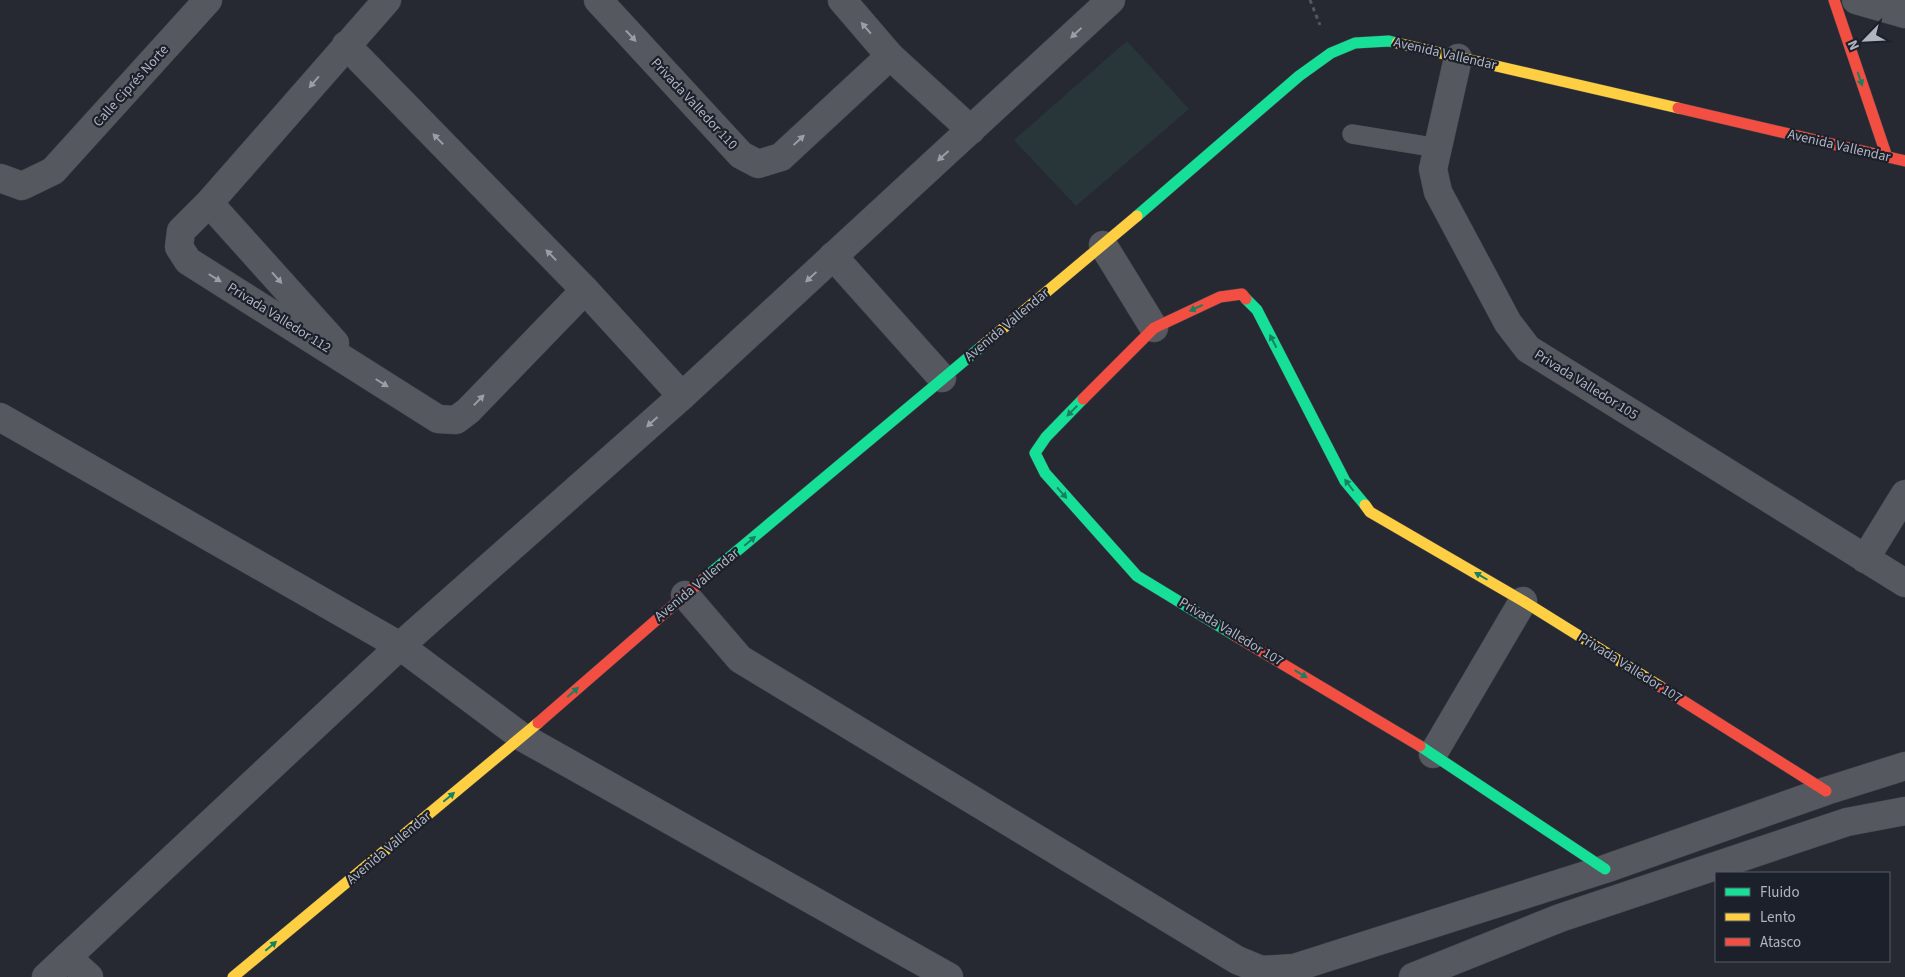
<svg xmlns="http://www.w3.org/2000/svg" width="1905" height="977" font-family="'Source Sans 3',sans-serif">
	<rect width="100%" height="100%" fill="#262931"/>
	<!-- green -->
	<polygon fill="#283639" points="1127,41 1189,109 1076,206 1014,140"/>
	<g fill="none" stroke-linecap="round" stroke-linejoin="round">
		<defs>
			<polyline id="lane" points="1352,134 1438,148"/>
			<g id="street">
				<polyline points="387,0 209,203 181,231 179,247 188,261 438,419 456,420 468,411 585,290"/>
				<polyline points="598,0 741,155 758,164 781,157 890,56"/>
				<polyline points="842,0 890,56 971,130"/>
				<polyline points="1856,0 1905,14"/>
				<polyline points="346,45 585,290 682,396"/>
				<polyline points="1458,58 1433,169 1438,192 1508,323 1528,349 1905,583"/>
				<polyline points="0,178 22,186 53,171 208,0"/>
				<polyline points="209,203 335,343"/>
				<polyline points="1103,245 1154,328"/>
				<polyline points="833,256 942,378"/>
				<polyline points="0,417 400,646 522,737 949,977"/>
				<polyline points="1865,559 1905,494"/>
				<polyline points="685,595 740,659 1237,960 1261,970 1294,968 1605,869 1826,791 1905,766"/>
				<polyline points="1433,754 1523,601"/>
				<polyline points="67,957 89,977"/>
				<polyline points="46,977 400,646 682,396 1111,0"/>
				<polyline points="1413,977 1560,918 1847,822 1905,811"/>
			</g>
			<g id="fast">
				<polyline points="1137,216 1299,76 1331,53 1355,43 1389,41 1397,43"/>
				<polyline points="1246,299 1257,310 1345,481 1365,505"/>
				<polyline points="1083,399 1046,437 1035,453 1045,473 1137,576 1234,635"/>
				<polyline points="707,576 982,346"/>
				<polyline points="1420,746 1605,869"/>
			</g>
			<g id="slow">
				<polyline points="1397,43 1678,108"/>
				<polyline points="982,346 1137,216"/>
				<polyline points="1365,505 1370,512 1523,601 1661,687"/>
				<polyline points="233,977 538,723"/>
			</g>
			<g id="jam">
				<polyline points="1834,0 1887,157"/>
				<polyline points="1678,108 1905,161"/>
				<polyline points="1083,399 1154,328 1220,297 1242,294 1246,299"/>
				<polyline points="1234,635 1420,746"/>
				<polyline points="1661,687 1826,791"/>
				<polyline points="538,723 707,576"/>
			</g>
		</defs>
		<!-- lane casing -->
		<use href="#lane" stroke="#42444a" stroke-width="20"/>
		<!-- street casing -->
		<use href="#street" stroke="#42444a" stroke-width="29"/>
		<!-- fast casing -->
		<use href="#fast" stroke="#42444a" stroke-width="12"/>
		<!-- slow casing -->
		<use href="#slow" stroke="#42444a" stroke-width="12"/>
		<!-- jam casing -->
		<use href="#jam" stroke="#42444a" stroke-width="12"/>
		<!-- path -->
		<polyline stroke="#55575d" stroke-width="3" stroke-dasharray="4 4" stroke-linecap="butt" points="1310,0 1320,25"/>
		<!-- lane -->
		<use href="#lane" stroke="#56585f" stroke-width="19"/>
		<!-- street -->
		<use href="#street" stroke="#56585f" stroke-width="28"/>
		<!-- fast -->
		<use href="#fast" stroke="#16e098" stroke-width="11"/>
		<!-- slow -->
		<use href="#slow" stroke="#ffcf43" stroke-width="11"/>
		<!-- jam -->
		<use href="#jam" stroke="#f24e42" stroke-width="11"/>
	</g>
	<!-- one-way arrows -->
	<defs><path id="oneway-solid" d="M-6-.8H1V-3.2L6.5 0L1 3.2V.8H-6Z" transform="scale(1.25)"/></defs>
	<g fill="#9a9ea9">
		<use href="#oneway-solid" transform="translate(866 28) rotate(-131)"/>
		<use href="#oneway-solid" transform="translate(1076 33) rotate(137)"/>
		<use href="#oneway-solid" transform="translate(631 36) rotate(47)"/>
		<use href="#oneway-solid" transform="translate(314 82) rotate(131)"/>
		<use href="#oneway-solid" transform="translate(438 139) rotate(-134)"/>
		<use href="#oneway-solid" transform="translate(799 140) rotate(-43)"/>
		<use href="#oneway-solid" transform="translate(943 156) rotate(138)"/>
		<use href="#oneway-solid" transform="translate(551 255) rotate(-134)"/>
		<use href="#oneway-solid" transform="translate(811 277) rotate(137)"/>
		<use href="#oneway-solid" transform="translate(215 278) rotate(32)"/>
		<use href="#oneway-solid" transform="translate(277 278) rotate(48)"/>
		<use href="#oneway-solid" transform="translate(382 383) rotate(32)"/>
		<use href="#oneway-solid" transform="translate(479 400) rotate(-46)"/>
		<use href="#oneway-solid" transform="translate(652 422) rotate(138)"/>
	</g>
	<g fill="#188061">
		<use href="#oneway-solid" transform="translate(1860 79) rotate(71)"/>
		<use href="#oneway-solid" transform="translate(1196 308) rotate(155)"/>
		<use href="#oneway-solid" transform="translate(1273 341) rotate(-117)"/>
		<use href="#oneway-solid" transform="translate(1072 411) rotate(135)"/>
		<use href="#oneway-solid" transform="translate(1349 485) rotate(-127)"/>
		<use href="#oneway-solid" transform="translate(1062 493) rotate(48)"/>
		<use href="#oneway-solid" transform="translate(750 541) rotate(-40)"/>
		<use href="#oneway-solid" transform="translate(1481 576) rotate(-150)"/>
		<use href="#oneway-solid" transform="translate(1301 674) rotate(31)"/>
		<use href="#oneway-solid" transform="translate(573 692) rotate(-41)"/>
		<use href="#oneway-solid" transform="translate(449 797) rotate(-40)"/>
		<use href="#oneway-solid" transform="translate(271 946) rotate(-40)"/>
	</g>
	<g text-anchor="middle" dominant-baseline="central" stroke-width="4.5" stroke-linejoin="round" paint-order="stroke">
		<!-- street labels -->
		<g font-size="14" fill="#b0b5c2" stroke="#1b202a">
			<text transform="translate(1445 54) rotate(13)">Avenida Vallendar</text>
			<text transform="translate(131 86) rotate(-48)">Calle Ciprés Norte</text>
			<text transform="translate(694 104) rotate(47)">Privada Valledor 110</text>
			<text transform="translate(1839 146) rotate(13)">Avenida Vallendar</text>
			<text transform="translate(279 318) rotate(32)">Privada Valledor 112</text>
			<text transform="translate(1007 325) rotate(-40)">Avenida Vallendar</text>
			<text transform="translate(1586 385) rotate(32)">Privada Valledor 105</text>
			<text transform="translate(697 585) rotate(-40)">Avenida Vallendar</text>
			<text transform="translate(1231 632) rotate(31)">Privada Valledor 107</text>
			<text transform="translate(1630 668) rotate(32)">Privada Valledor 107</text>
			<text transform="translate(389 848) rotate(-40)">Avenida Vallendar</text>
		</g>
	</g>
	<!-- legend -->
	<rect x="1715" y="872" width="175" height="90" fill="#1b202a" stroke="#575c67"/>
	<rect x="1725" y="888" width="25" height="8" fill="#16e098" stroke="#575c67"/>
	<text x="1760" y="897" font-size="15" fill="#b0b5c2">Fluido</text>
	<rect x="1725" y="913" width="25" height="8" fill="#ffcf43" stroke="#575c67"/>
	<text x="1760" y="922" font-size="15" fill="#b0b5c2">Lento</text>
	<rect x="1725" y="938" width="25" height="8" fill="#f24e42" stroke="#575c67"/>
	<text x="1760" y="947" font-size="15" fill="#b0b5c2">Atasco</text>
	<!-- north arrow -->
	<g transform="translate(1865 40) rotate(246)" stroke="#1b202a" stroke-width="4" paint-order="stroke">
	<path d="M0-4L9 19L0 12L-9 19Z" fill="#b0b5c2"/>
	<text y="-8" font-size="14" font-weight="bold" text-anchor="middle" fill="#b0b5c2">N</text>
	</g>
</svg>
